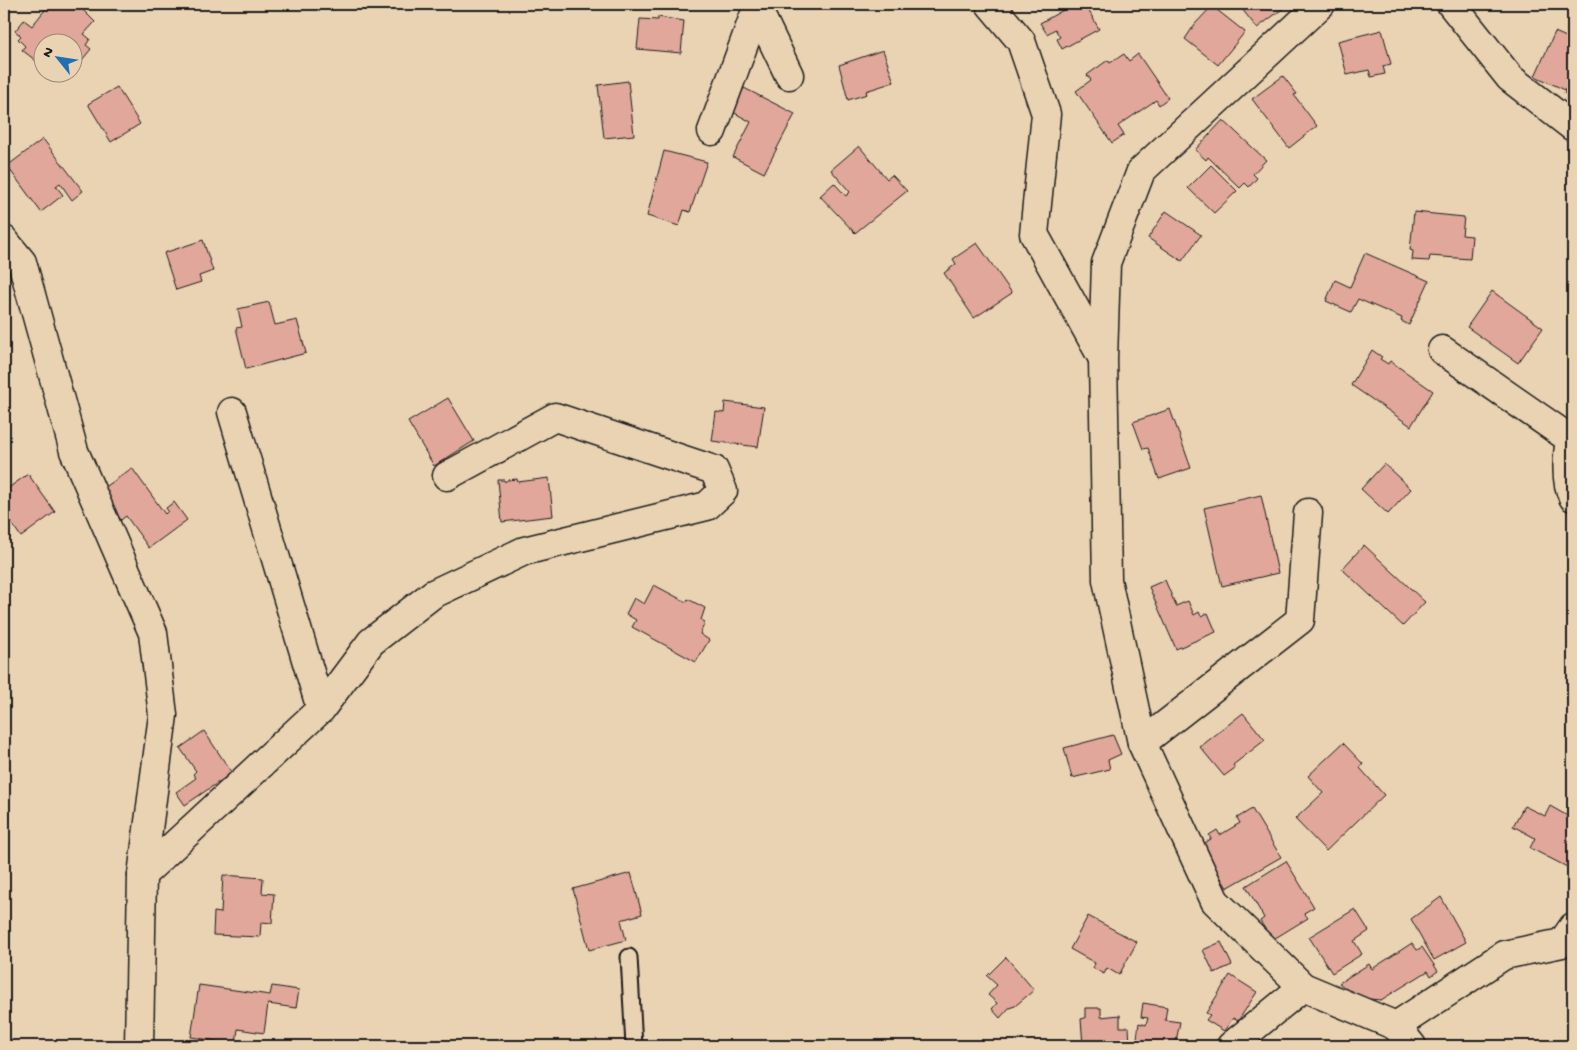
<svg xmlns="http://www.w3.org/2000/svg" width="1577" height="1050" font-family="'Gochi Hand',sans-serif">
	<rect width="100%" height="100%" fill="#ead3b3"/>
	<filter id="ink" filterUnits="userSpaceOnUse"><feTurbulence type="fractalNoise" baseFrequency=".02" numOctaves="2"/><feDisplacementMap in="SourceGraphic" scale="10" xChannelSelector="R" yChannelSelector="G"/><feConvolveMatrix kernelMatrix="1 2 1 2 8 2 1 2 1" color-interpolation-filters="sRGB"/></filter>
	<g filter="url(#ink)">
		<!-- building -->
		<g fill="#e0a79a" stroke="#1c1c1c">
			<polygon points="55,4 66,4 73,9 77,4 95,22 84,34 90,39 86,45 91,49 73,71 72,42 42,42 42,62 37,58 35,60 22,50 25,46 18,39 21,36 15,31 24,20 32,26 48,6 52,8"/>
			<polygon points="1074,4 1085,4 1099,29 1062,49 1057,39 1060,37 1055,29 1047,34 1040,23"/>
			<polygon points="1238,4 1289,4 1257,28"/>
			<polygon points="1212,6 1245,32 1218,65 1185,39 1195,24"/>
			<polygon points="658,17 684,21 681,53 637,49 640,19 658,20"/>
			<polygon points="1382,30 1391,64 1383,66 1385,74 1371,77 1369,70 1347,75 1338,41"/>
			<polygon points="1555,32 1573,40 1573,98 1564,93 1565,90 1535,76"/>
			<polygon points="883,50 894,82 866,91 867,94 848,100 839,65"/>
			<polygon points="1124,54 1129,61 1138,54 1168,98 1159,105 1156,100 1118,126 1124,135 1112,143 1076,91 1091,80 1087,75 1108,60 1110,63"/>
			<polygon points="1283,76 1297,94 1294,95 1317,126 1289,148 1252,99"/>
			<polygon points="628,81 634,135 604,138 598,85"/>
			<polygon points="117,87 140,124 111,142 88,104"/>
			<polygon points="744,88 795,114 764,173 733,157 751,122 731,111"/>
			<polygon points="1223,120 1266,160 1253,174 1257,178 1249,187 1245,183 1240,188 1208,157 1206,160 1195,150"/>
			<polygon points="43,139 83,191 72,200 60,183 56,186 63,195 41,212 7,166"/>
			<polygon points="859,146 887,179 892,175 907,191 855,233 820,196 834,183 846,196 850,192 831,170"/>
			<polygon points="664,151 707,162 690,212 684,210 679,226 647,216"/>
			<polygon points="1211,165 1237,191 1214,213 1188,188"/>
			<polygon points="1166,211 1201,235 1182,261 1148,238"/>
			<polygon points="1414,212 1464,217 1462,235 1472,236 1470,259 1430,256 1429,261 1412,260 1413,251 1410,250"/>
			<polygon points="203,240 213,271 199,276 201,282 176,290 164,253"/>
			<polygon points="977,243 1012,293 974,318 944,273 956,264 953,259"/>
			<polygon points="1365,253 1429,281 1409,325 1401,321 1402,318 1358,299 1351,312 1326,301 1335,280 1350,287"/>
			<polygon points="1492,291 1543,328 1518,363 1467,327"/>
			<polygon points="269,302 275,325 297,320 306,353 246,369 236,328 242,327 238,309"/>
			<polygon points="1372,350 1382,357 1380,359 1388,364 1390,361 1433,391 1411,426 1351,385"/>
			<polygon points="448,398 474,441 434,466 408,422"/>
			<polygon points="725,402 764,407 758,447 712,441 716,412 724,413"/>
			<polygon points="1170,409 1191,468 1159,479 1148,448 1143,449 1133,422"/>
			<polygon points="1384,464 1411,489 1388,514 1361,489"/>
			<polygon points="132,468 165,514 168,511 166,508 174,502 187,520 149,548 126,516 121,520 100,491"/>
			<polygon points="28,474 55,512 21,537 4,512 4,491"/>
			<polygon points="549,478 553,516 502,522 498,480 504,480 505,482 507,480 517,479 518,482"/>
			<polygon points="1261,495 1278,573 1222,586 1204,508"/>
			<polygon points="1364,545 1425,602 1403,626 1342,569"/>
			<polygon points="1165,580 1176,606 1188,601 1194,615 1199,612 1201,616 1208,613 1216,632 1176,649 1149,587"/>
			<polygon points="654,585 686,602 688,599 705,608 701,620 705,622 700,634 709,640 696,662 632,627 636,620 626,614 634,598 644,604"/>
			<polygon points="1243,713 1265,740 1233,765 1235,768 1224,776 1200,747"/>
			<polygon points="204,731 232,773 185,805 176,792 196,778 193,774 196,771 180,748"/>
			<polygon points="1113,735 1121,754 1108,760 1110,769 1072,778 1064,748"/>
			<polygon points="1343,743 1363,764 1360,768 1384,795 1326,851 1295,819 1323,793 1308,776"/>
			<polygon points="1524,806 1545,816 1550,806 1573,819 1573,870 1530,848 1535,838 1513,826"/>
			<polygon points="1252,809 1281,857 1227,888 1201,845 1211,839 1209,835 1217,830 1220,835 1240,823 1237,818"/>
			<polygon points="1286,861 1314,907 1304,913 1308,918 1272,940 1260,921 1264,918 1246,886"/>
			<polygon points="631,873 642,914 621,920 626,940 589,950 573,889"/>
			<polygon points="223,875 263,878 262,893 274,894 272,923 261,922 260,937 213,935 214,912 221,913"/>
			<polygon points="1441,897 1466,942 1434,960 1411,919"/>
			<polygon points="1355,909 1369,931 1354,941 1362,954 1332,973 1309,937"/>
			<polygon points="1088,916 1137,942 1119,975 1107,968 1104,974 1093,968 1095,963 1070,949"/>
			<polygon points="1221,942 1232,965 1214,973 1203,950"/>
			<polygon points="1412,943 1417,950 1422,947 1438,971 1431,976 1428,971 1381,1000 1358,998 1339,983 1369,964 1372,969"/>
			<polygon points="1006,957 1034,990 1015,1006 1009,1008 1000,1018 992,1009 997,1003 988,995 997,985 987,976"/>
			<polygon points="1230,975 1257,992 1238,1021 1233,1018 1224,1031 1206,1020 1210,1015 1206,1013"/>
			<polygon points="199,985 270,995 272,986 299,990 296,1008 268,1004 264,1033 238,1029 236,1044 191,1037"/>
			<polygon points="1143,1003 1167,1007 1165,1020 1180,1022 1175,1046 1136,1046 1139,1023 1146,1025 1148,1018 1141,1017"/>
			<polygon points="1085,1008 1101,1008 1101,1017 1120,1015 1120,1027 1129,1027 1130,1046 1083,1046 1081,1019 1085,1018"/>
		</g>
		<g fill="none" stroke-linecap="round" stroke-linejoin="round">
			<defs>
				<polyline id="service" points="629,957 634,1046"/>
				<g id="minor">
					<polyline points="759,4 757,8 789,75"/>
					<polyline points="990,4 1021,41 1046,114 1034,234 1102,357"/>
					<polyline points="1321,4 1141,171 1106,263 1103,359 1107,580 1142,743 1215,901 1303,987 1396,1026 1412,1046"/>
					<polyline points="1451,4 1510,78 1573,127"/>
					<polyline points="712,131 757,8"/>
					<polyline points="4,240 22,262 74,451 153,633 163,715 142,875 139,1046"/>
					<polyline points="1442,350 1573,441"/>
					<polyline points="232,412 321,709"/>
					<path d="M1570,440C1567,458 1565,481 1573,497"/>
					<polyline points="1142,743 1300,620 1308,513"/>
					<polyline points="142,875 321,709 371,642 433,594 524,551 707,506 723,491 714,470 555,417 447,476"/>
					<polyline points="1396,1026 1504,955 1562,943 1573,927"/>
					<polyline points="1231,1046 1303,987"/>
				</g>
			</defs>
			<!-- service casing -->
			<use href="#service" stroke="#1c1c1c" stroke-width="19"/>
			<!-- minor casing -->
			<use href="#minor" stroke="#1c1c1c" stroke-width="31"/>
			<!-- service -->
			<use href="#service" stroke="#ead3b3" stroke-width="15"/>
			<!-- minor -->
			<use href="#minor" stroke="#ead3b3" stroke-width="28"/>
		</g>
	</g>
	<!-- margin -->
	<rect width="1577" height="1050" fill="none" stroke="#ead3b3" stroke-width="20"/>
	<rect x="10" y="10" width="1557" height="1030" fill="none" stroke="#1c1c1c" stroke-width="2" filter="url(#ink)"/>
	<!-- north arrow -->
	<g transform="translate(58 58) rotate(300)"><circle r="24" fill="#ead3b3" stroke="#988a77"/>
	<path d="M0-4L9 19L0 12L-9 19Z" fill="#1f6fb2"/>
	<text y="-8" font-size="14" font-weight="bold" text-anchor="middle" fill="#1c1c1c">N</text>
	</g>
</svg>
